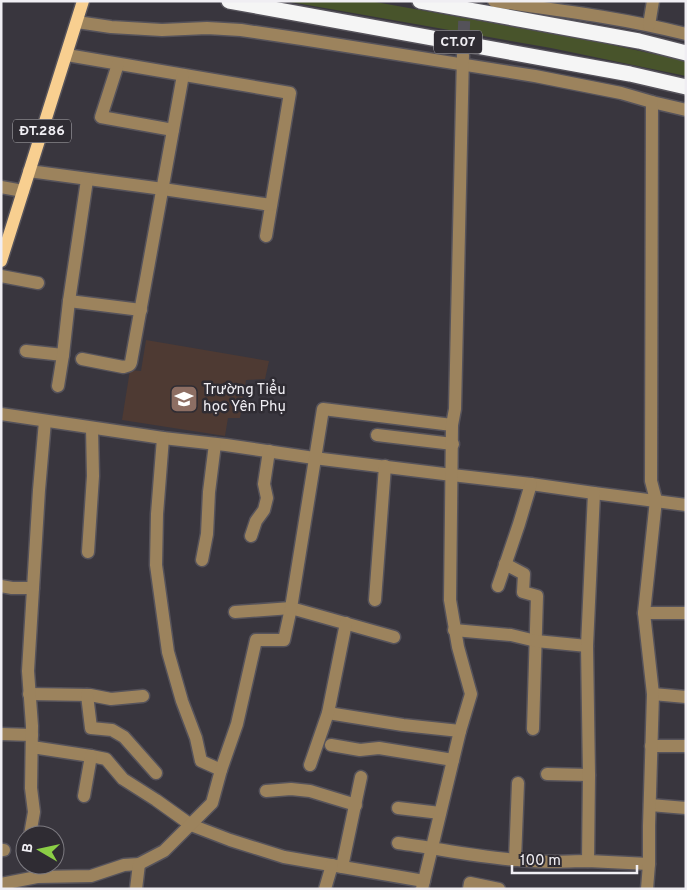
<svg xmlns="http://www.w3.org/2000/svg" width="687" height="890" font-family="Overpass,sans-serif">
	<rect width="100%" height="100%" fill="#39363e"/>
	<!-- education -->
	<polygon fill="#4e3a33" points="146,340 269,361 265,379 246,380 240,418 228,418 225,436 122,420 130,370 141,371"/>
	<!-- grass -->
	<polygon fill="#48542b" points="285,1 370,1 603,43 686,61 686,76 551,48"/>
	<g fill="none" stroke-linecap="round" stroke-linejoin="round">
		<!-- minor-tunnel -->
		<polyline stroke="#545259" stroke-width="12" stroke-dasharray="12 6" stroke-linecap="butt" points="463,51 465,1"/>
		<defs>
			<g id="minor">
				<path d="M494,1C558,10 623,18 686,34"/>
				<polyline points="77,22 111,27 162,30 207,28 241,30 302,39 535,76 621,93 652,102 686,110"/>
				<polyline points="649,25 653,1"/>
				<polyline points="67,55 290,93 266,236"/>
				<polyline points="118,64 101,117 173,130"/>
				<polyline points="29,171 163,189 271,205"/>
				<polyline points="1,187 23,191"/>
				<polyline points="1,276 38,283"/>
				<polyline points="69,301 141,310"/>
				<polyline points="26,351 63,355"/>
				<path d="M82,359L123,367C128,366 130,366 131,362L183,75"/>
				<polyline points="58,386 63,355 69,301 87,180"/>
				<polyline points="1,414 163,438 226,445 314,458 452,475 531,484 594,493 686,505"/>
				<polyline points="377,435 453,444"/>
				<polyline points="163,438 157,514 156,565 168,652 182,701 196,738 201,761 221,770"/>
				<polyline points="251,536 256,521 264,510 267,498 264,484 269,451"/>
				<polyline points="88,552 93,476 92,428"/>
				<polyline points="202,560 207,534 209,492 215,444"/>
				<polyline points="505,564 524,574 523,592 537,596 533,729"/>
				<polyline points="1,586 12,588 33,588"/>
				<polyline points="498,586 519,524 531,484"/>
				<polyline points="375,600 385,466"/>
				<polyline points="235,612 291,608 394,637"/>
				<polyline points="644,613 686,613"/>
				<polyline points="454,630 511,635 536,641 587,646"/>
				<polyline points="29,694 90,695 111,699 143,696"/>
				<polyline points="653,694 686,697"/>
				<polyline points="87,695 91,728 112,730 124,737 156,773"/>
				<polyline points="328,713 403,725 460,731"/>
				<polyline points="1,734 32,735"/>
				<polyline points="331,745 360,750 379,748 453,760"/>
				<polyline points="651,746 686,746"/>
				<polyline points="32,747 91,756 106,759 123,779 156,800 191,825 230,840 284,857 424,881"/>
				<polyline points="310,765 328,713 346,623"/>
				<polyline points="547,774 589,775"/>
				<polyline points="266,791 291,789 310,791 356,805"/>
				<polyline points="84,796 91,756"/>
				<polyline points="650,805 686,808"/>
				<polyline points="398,808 440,813"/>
				<polyline points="30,835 34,812 31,788 32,726 28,671 39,490 45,421"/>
				<path d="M398,843C442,849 486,859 531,861C550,863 569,861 588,861C608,862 629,863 649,864"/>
				<polyline points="1,850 4,850"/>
				<polyline points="515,860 518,783"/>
				<polyline points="588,861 589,775 587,646 594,493"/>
				<polyline points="342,867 361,777"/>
				<polyline points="1,884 37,877 91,876 124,865 139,864 164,851 212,803 221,770 237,724 256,640 284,640 291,608 323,409 452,425"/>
				<polyline points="136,889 139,864"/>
				<polyline points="325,889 332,865"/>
				<polyline points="422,889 460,731 471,694 458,647 450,600 452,425 455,409 463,55"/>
				<polyline points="469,889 470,883 499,889"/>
				<polyline points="647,889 649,864 649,826 653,694 644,613 656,500 651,481 652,102"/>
			</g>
			<polyline id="major" points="1,261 83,1"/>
			<g id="highway">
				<polyline points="229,1 630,74 686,87"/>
				<polyline points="420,1 639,41 686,53"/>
			</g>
		</defs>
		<!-- minor casing -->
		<use href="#minor" stroke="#56535b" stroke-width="15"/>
		<!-- major casing -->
		<use href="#major" stroke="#56535b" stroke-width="15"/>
		<!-- highway casing -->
		<use href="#highway" stroke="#56535b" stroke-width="18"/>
		<!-- minor -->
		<use href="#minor" stroke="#9c835d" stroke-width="12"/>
		<!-- major -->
		<use href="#major" stroke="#f8cf90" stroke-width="12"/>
		<!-- highway -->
		<use href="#highway" stroke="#f5f5f5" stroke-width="15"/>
	</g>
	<!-- icons -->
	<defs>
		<symbol id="school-square" viewBox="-11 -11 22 22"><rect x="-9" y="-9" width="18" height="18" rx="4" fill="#8d6e63" stroke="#2f2c33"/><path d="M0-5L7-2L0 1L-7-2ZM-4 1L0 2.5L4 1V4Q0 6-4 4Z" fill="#fff"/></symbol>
	</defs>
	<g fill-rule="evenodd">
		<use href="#school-square" x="168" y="383" width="32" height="32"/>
	</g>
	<g text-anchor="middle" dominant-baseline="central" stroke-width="5" stroke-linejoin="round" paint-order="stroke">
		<!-- shield labels -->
		<g fill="#2f2c33" stroke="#b6b4b9" stroke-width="1">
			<rect x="434" y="30.5" width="48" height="23" rx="4"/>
			<rect x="13" y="119.5" width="58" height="23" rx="4"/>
		</g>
		<g font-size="14" font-weight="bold" fill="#f0eef3">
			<text x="458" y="42">CT.07</text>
			<text x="42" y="131">ĐT.286</text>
		</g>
		<!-- poi labels -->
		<g font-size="15" fill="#f0eef3" stroke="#2f2c33" text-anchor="start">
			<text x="203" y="390">Trường Tiểu<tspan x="203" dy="17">học Yên Phụ</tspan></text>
		</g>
	</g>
	<!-- border -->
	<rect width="687" height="890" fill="none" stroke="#f0eef3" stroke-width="5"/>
	<!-- north arrow -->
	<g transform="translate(40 850) rotate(279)"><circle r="24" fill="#2f2c33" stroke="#7c7a80"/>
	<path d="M0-4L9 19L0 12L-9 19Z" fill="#8bce46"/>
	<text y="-8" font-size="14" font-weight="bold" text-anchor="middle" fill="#f0eef3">B</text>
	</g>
	<!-- scale -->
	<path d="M512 865v8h125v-8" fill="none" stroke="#f0eef3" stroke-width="2.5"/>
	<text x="520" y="865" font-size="15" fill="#f0eef3" stroke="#2f2c33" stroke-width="4" paint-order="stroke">100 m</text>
</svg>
